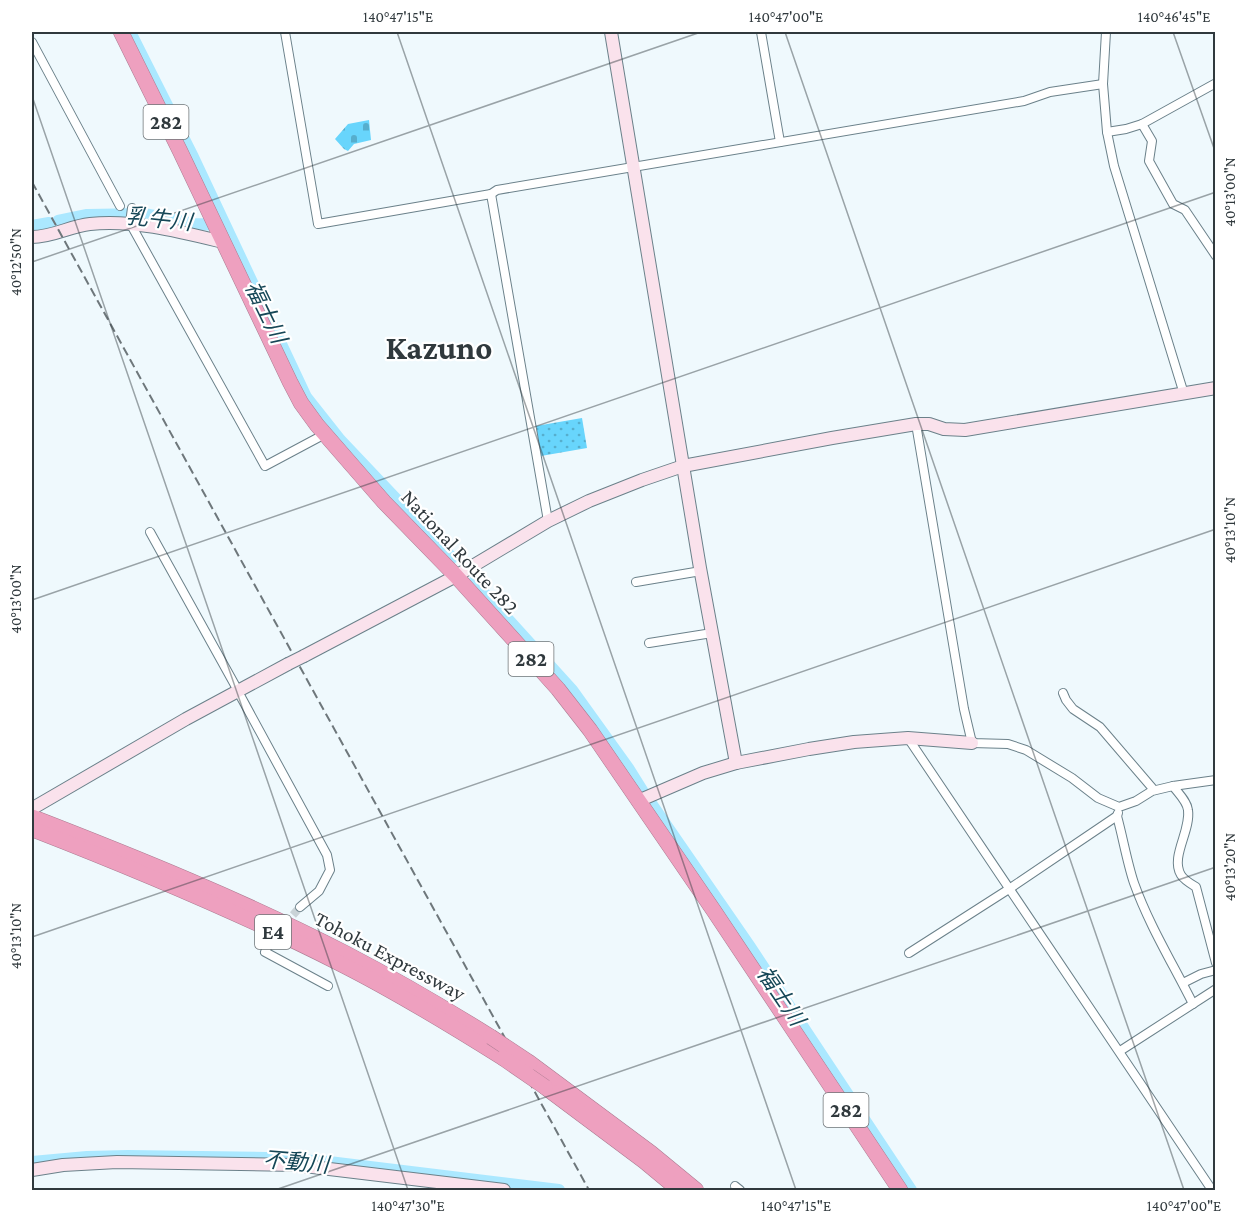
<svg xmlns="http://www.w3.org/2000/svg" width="1247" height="1222" font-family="'Crimson Pro','Noto Sans JP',serif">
	<defs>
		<pattern id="cemetery-stones" width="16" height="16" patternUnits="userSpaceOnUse" patternTransform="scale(1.5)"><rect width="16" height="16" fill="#68d5fc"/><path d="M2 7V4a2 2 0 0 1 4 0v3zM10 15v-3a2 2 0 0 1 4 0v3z" fill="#56aecd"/></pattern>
		<pattern id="park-dots" width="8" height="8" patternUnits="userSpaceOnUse" patternTransform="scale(1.5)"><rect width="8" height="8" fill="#68d5fc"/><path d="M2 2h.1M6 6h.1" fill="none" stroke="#56aecd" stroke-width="1.8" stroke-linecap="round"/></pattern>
	</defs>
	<rect width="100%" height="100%" fill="#eff9fd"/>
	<!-- cemetery -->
	<polygon fill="url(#cemetery-stones)" points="369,120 371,140 354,144 348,151 344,149 335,139 348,124"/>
	<!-- park -->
	<polygon fill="url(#park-dots)" points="582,418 587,448 541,456 536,426"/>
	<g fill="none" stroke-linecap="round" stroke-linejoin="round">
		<!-- river -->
		<g stroke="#abe8ff" stroke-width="12">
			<polyline points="130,32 193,157 306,397 340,440 452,558"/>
			<polyline points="58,221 87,215 144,214 194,224 223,225"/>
			<polyline points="32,226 49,223"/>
			<polyline points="474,582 572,690 628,768 643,792"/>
			<polyline points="650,802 750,947 911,1190"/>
			<polyline points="32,1162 87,1157 128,1156 266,1158 329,1162 559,1190"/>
		</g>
		<!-- street-tunnel -->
		<polyline stroke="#c9d3d7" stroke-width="8" stroke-dasharray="8 4" stroke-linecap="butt" points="285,924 300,907"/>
		<defs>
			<g id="street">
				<polyline points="285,32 318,224 491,194 497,190 1024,101 1050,92 1103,84"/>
				<polyline points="761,32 780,142"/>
				<polyline points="1106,32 1103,84 1107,132 1114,166 1184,394"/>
				<polyline points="32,42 120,206"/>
				<polyline points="1142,124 1152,141 1149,161 1173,204 1185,210 1216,256"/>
				<polyline points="1107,132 1126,129 1142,124 1216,83"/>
				<polyline points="491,194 548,521"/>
				<polyline points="132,208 130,223 265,466 325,434"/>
				<polyline points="916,424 964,709 972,743 1008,744 1026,750 1072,778 1098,798 1119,807 1136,801 1152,791 1173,786 1216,780"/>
				<polyline points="150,532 236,687"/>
				<polyline points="636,582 701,571"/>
				<polyline points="649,643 712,633"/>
				<polyline points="1063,693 1066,700 1073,709 1100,727 1154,790"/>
				<polyline points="241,697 327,855 330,870 319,891 300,907"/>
				<polyline points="908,738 1212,1190"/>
				<path d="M1173,786C1178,793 1187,801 1188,810C1191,831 1170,857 1181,875C1184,880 1191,884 1196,887L1216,963"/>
				<path d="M1118,813L1117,816C1123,838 1127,862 1134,883C1149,925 1173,964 1193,1004"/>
				<polyline points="269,943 265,952 328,986"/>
				<polyline points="909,953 1009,889 1117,816"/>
				<polyline points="1183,983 1201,974 1216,970"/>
				<polyline points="1120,1051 1216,989"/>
				<polyline points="845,1108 859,1099"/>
				<polyline points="735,1186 740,1190"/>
			</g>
			<g id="secondary">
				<polyline points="611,32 700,568 736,763"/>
				<path d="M32,237C53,237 70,226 90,224C132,219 182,232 223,242"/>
				<polyline points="304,656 456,576 548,521 589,501 642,480 683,466 832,438 916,424 929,424 944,429 965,430 1216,388"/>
				<polyline points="638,801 703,773 736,763 809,749 854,742 908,738 972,743"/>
				<polyline points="33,808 186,719 288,664"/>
				<polyline points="32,1170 63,1165 117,1162 296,1165 504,1190"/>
			</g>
			<g id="highway">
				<polyline points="121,32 180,151 290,382 301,403 317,425 384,502 456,576 532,660 558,689 590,730 714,911 900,1190"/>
				<path d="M32,817C138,858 244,901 345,953C395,979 443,1007 491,1037"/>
				<path d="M32,829C135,869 238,912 337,962C395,991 449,1024 503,1058"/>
				<polyline points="530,1063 651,1153 696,1190"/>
				<polyline points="545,1087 644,1161 679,1190"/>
			</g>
		</defs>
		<!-- street casing -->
		<use href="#street" stroke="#6b818a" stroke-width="10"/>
		<!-- secondary casing -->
		<use href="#secondary" stroke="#6b818a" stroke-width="14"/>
		<!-- highway casing -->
		<use href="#highway" stroke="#ac7c92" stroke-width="16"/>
		<!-- street -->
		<use href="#street" stroke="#fff" stroke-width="8"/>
		<!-- secondary -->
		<use href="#secondary" stroke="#fae2ec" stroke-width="12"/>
		<!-- highway -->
		<use href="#highway" stroke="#eea0bf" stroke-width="15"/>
		<!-- rail -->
		<polyline stroke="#6e777b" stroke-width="2" stroke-dasharray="9 4.5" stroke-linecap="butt" points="32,182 589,1190"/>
		<defs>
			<polyline id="secondary-bridge" points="288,664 304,656"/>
			<g id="highway-bridge">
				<polyline points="491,1037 530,1063"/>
				<polyline points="503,1058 545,1087"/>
			</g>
		</defs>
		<!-- secondary-bridge casing -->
		<use href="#secondary-bridge" stroke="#6b818a" stroke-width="14" stroke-linecap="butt"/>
		<!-- highway-bridge casing -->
		<use href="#highway-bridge" stroke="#ac7c92" stroke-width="16" stroke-linecap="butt"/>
		<!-- secondary-bridge -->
		<use href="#secondary-bridge" stroke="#fae2ec" stroke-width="12"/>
		<!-- highway-bridge -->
		<use href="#highway-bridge" stroke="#eea0bf" stroke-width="15"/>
	</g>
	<!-- ticks -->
	<path fill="none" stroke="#30393d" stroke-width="1.5" stroke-opacity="0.45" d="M397,32L796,1190M785,32L1184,1190M1173,32L1216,154M32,96L408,1190M32,262L701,32M32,600L1216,192M32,937L1216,529M275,1190L1216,867"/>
	<g text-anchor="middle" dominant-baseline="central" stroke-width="4.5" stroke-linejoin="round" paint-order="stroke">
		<!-- shield labels -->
		<g fill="#fff" stroke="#6e7477" stroke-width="1.5">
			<rect x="143.5" y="105" width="45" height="34" rx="4.5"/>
			<rect x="508.5" y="642" width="45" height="34" rx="4.5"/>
			<rect x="255" y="915" width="36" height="34" rx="4.5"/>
			<rect x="823.5" y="1093" width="45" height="34" rx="4.5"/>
		</g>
		<g font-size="20" font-weight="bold" fill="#30393d">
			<text x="166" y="122">282</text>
			<text x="531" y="659">282</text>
			<text x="273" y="932">E4</text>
			<text x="846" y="1110">282</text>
		</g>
		<!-- street labels -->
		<g font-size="21" fill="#30393d" stroke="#fff">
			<text transform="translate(460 552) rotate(47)">National Route 282</text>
			<text transform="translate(390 956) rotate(28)">Tohoku Expressway</text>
		</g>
		<!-- water labels -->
		<g font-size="22" font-style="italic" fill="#164757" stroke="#fff">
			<text transform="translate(159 219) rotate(6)">乳牛川</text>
			<text transform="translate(266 312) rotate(64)">福士川</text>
			<text transform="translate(781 996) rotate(56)">福士川</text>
			<text transform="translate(296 1162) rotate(5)">不動川</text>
		</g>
		<!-- town labels -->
		<g font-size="33" font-weight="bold" fill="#30393d" stroke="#fff">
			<text x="439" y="347">Kazuno</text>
		</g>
	</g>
	<!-- border -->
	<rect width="1247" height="1222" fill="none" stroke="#ffffff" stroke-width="66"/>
	<rect x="33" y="33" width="1181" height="1156" fill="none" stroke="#30393d" stroke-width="2"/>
	<g font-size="15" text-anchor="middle" fill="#30393d">
		<text x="398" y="22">140°47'15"E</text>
		<text x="786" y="22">140°47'00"E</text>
		<text x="1174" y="22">140°46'45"E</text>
		<text transform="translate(1230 192) rotate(-90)" y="5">40°13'00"N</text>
		<text transform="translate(16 262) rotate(-90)" y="5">40°12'50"N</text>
		<text transform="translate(1230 530) rotate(-90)" y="5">40°13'10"N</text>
		<text transform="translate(16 599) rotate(-90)" y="5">40°13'00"N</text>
		<text transform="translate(1230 867) rotate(-90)" y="5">40°13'20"N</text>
		<text transform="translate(16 936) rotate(-90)" y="5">40°13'10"N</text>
		<text x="408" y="1211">140°47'30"E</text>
		<text x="796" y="1211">140°47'15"E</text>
		<text x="1184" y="1211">140°47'00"E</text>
	</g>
</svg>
